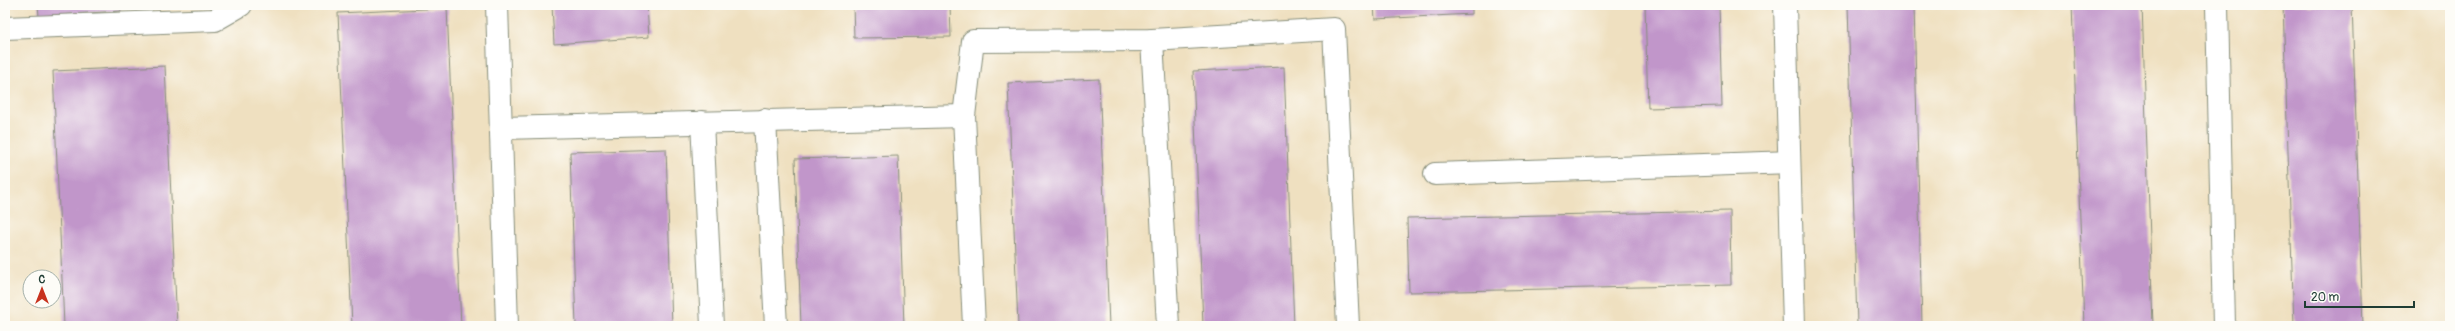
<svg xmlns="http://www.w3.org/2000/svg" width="2455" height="331" font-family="Pangolin,sans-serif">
	<rect width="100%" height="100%" fill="#fdfcf7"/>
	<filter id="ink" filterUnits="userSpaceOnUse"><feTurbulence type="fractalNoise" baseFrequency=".025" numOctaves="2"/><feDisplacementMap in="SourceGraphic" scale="8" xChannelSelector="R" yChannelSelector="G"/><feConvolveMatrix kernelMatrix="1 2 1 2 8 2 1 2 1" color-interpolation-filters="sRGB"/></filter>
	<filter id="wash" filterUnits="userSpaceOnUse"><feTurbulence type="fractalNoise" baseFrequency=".012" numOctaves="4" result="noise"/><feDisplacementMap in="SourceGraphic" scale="16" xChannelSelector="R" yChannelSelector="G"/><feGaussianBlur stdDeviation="0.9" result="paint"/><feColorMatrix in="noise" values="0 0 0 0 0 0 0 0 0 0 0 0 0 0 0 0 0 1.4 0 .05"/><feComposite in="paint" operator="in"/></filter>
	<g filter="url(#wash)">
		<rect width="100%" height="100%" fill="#efe0c0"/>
		<g id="blocks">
			<!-- building -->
			<g fill="#c196ca">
				<polygon points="38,5 121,5 121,11 39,16"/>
				<polygon points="552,5 647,5 649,37 554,44"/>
				<polygon points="853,5 950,5 951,37 854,38"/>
				<polygon points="1374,5 1472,5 1472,14 1375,19"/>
				<polygon points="1645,5 1719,5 1722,106 1648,108"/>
				<polygon points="1848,5 1914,5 1922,326 1857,326"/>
				<polygon points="2072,5 2142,5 2153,326 2084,326"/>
				<polygon points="2283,5 2352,5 2363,326 2294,326"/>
				<polygon points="447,8 461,326 352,326 338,13"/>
				<polygon points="165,66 177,326 64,326 53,71"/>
				<polygon points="1284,67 1294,326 1203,326 1193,71"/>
				<polygon points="1099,79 1109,326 1018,326 1008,83"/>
				<polygon points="666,149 672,326 576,326 570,152"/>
				<polygon points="898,156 904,326 801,326 795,159"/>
				<polygon points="1730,211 1731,285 1409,292 1407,218"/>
			</g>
		</g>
	</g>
	<g filter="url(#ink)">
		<use href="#blocks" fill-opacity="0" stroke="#878e7a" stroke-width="1"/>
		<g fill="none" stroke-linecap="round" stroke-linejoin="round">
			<defs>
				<g id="minor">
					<polyline points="497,5 507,326"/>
					<polyline points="1785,5 1794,326"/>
					<polyline points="2217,5 2224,326"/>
					<polyline points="5,28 215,20 241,5"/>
					<polyline points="1152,40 1168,326"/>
					<polyline points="765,120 776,326"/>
					<polyline points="702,122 712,326"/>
					<polyline points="501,128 964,116"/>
					<polyline points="1435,174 1789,162"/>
					<polyline points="974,326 964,116 973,41 1152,40 1334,29 1348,326"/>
				</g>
			</defs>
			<!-- minor casing -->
			<use href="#minor" stroke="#878e7a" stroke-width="24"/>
			<!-- minor -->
			<use href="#minor" stroke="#fff" stroke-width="22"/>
		</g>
	</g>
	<!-- margin -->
	<rect width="2455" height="331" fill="none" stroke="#fdfcf7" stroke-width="20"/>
	<!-- north arrow -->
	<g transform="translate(42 289)"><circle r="19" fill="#fdfcf7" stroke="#a4b0a9"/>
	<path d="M0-3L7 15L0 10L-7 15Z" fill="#c8321e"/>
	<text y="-6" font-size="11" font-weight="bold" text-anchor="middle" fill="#1f3d34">С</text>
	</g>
	<!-- scale -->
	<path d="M2305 301v6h109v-6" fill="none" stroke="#1f3d34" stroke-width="2"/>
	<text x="2311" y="301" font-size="12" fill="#1f3d34" stroke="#fdfcf7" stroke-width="3" paint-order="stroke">20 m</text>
</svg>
